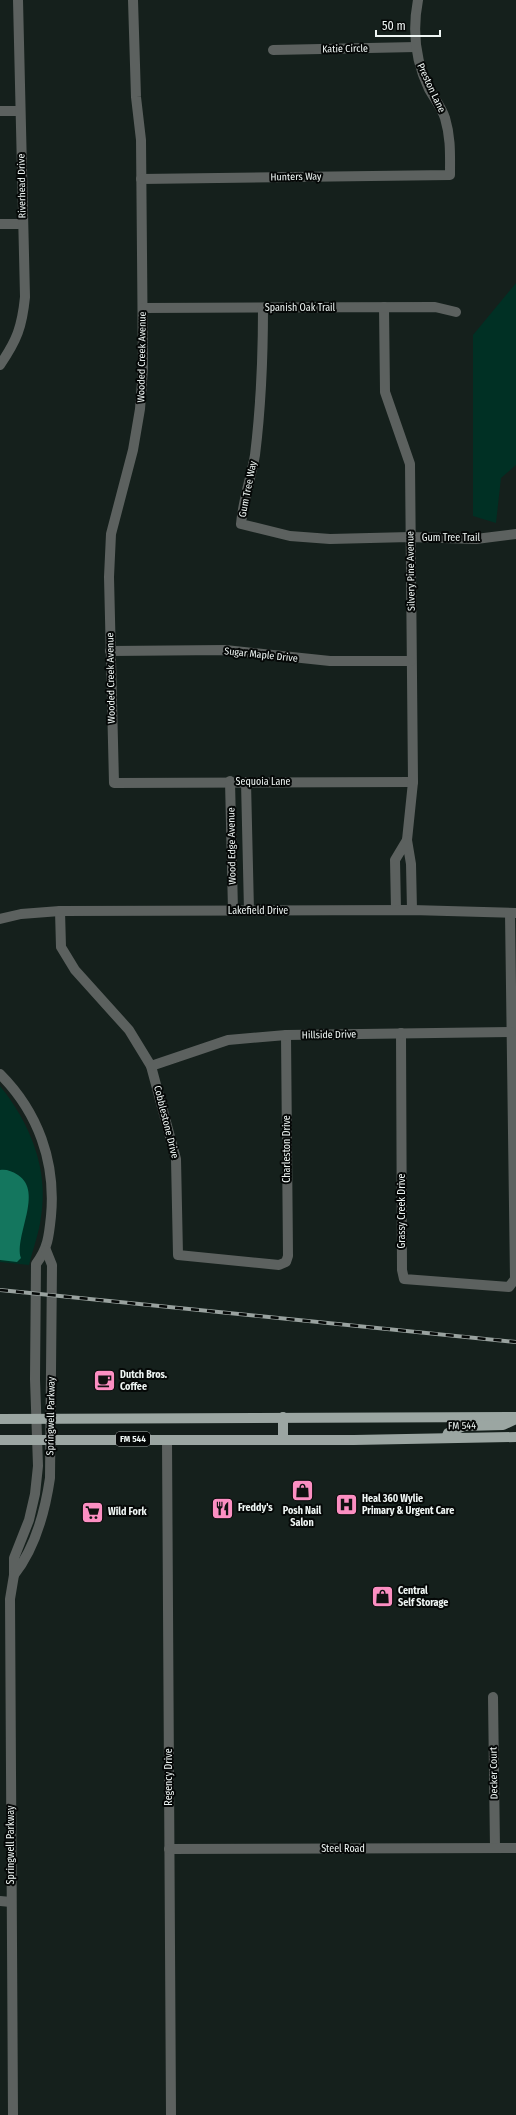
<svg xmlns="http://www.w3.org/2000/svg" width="516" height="2115" font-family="'Fira Sans Condensed',sans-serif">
	<rect width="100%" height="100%" fill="#15201c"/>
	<!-- green -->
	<g fill="#003024">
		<polygon points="516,283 516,465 501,478 496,523 473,516 473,335"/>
		<path d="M0,1086C30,1123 49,1169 41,1217C39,1233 33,1249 29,1265L0,1262Z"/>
	</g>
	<!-- water -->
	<path fill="#14765e" d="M0,1170C6,1169 12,1171 18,1175C44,1192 14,1236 21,1258L17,1262L0,1260Z"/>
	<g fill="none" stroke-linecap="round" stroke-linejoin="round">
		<!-- minor -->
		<g stroke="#5c615f" stroke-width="10">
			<polyline points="133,0 136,97 141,140 143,368 140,409 133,450 111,534 109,577 114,783 413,782"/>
			<polyline points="273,50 416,47"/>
			<polyline points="0,111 20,111"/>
			<path d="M141,179L450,175C450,155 451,138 445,118C442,108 434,98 429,89C415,60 412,31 418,0"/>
			<polyline points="0,224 23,224"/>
			<polyline points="384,307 385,392 410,464 413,782 407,840"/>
			<polyline points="143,308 435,307 456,312"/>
			<path d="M263,308C263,358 261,406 255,455C251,478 243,500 241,524L290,536L330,539L410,537L476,539L516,534"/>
			<path d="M0,365C17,340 22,327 25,297L18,0"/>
			<polyline points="110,651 225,650 330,661 411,661"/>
			<polyline points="230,781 233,911"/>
			<polyline points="246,782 249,911"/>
			<polyline points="396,910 395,860 407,840 411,864 412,910"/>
			<polyline points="60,911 61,947 75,970 129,1030 151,1066 176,1159 178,1255 279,1265 286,1262 288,1256 286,1035"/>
			<polyline points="401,1033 402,1270 404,1279 509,1287 515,1279 510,913"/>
			<polyline points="151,1066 228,1040 286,1035 511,1032"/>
			<polyline points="167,1440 171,2115"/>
			<polyline points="493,1697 495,1848"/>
			<polyline points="169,1849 516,1848"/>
			<polyline points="0,1901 11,1902"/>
		</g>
		<!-- tertiary -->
		<g stroke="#5c615f" stroke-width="10">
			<polyline points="0,919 21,914 60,911 412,910 516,913"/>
			<path d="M0,1074C38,1112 56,1162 51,1216C49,1236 48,1248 36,1264L35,1379L38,1466L35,1494L29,1520L14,1558V1575L10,1599L13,2115"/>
			<path d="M14,1575C36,1547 45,1512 50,1478L52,1265L46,1250"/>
		</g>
		<!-- primary -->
		<g stroke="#9ba6a2" stroke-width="10">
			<polyline points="283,1417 283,1440"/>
			<polyline points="0,1419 516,1417"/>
			<polyline points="446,1438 448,1433 464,1426 503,1425 516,1419"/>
			<polyline points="0,1440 354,1440 516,1437"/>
		</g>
		<defs>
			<polyline id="rail" points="0,1290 516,1342"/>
		</defs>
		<!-- rail casing -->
		<use href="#rail" stroke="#99a29f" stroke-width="4"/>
		<!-- rail -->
		<use href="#rail" stroke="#050807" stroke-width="2.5" stroke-dasharray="8" stroke-linecap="butt"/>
	</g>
	<!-- icons -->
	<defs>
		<symbol id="cafe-square" viewBox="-11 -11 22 22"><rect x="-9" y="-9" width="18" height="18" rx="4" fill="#fc8fc2" stroke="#050807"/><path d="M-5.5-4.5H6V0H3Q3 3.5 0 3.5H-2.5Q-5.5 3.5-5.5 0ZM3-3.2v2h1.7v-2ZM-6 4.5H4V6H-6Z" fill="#111"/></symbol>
		<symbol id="shop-square" viewBox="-11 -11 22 22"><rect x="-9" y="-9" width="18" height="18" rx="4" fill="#fc8fc2" stroke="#050807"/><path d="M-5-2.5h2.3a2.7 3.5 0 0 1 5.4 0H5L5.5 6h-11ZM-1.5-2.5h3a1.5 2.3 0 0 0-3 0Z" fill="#111"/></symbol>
		<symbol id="hospital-square" viewBox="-11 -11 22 22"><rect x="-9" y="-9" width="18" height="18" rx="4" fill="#fc8fc2" stroke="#050807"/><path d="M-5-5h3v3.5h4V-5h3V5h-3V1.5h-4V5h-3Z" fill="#111"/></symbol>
		<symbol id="restaurant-square" viewBox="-11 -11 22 22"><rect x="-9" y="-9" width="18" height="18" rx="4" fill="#fc8fc2" stroke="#050807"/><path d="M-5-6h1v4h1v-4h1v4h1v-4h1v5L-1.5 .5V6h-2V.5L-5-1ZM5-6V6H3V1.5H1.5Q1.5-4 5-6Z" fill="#111"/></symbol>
		<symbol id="supermarket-square" viewBox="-11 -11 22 22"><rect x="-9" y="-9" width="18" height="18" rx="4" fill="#fc8fc2" stroke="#050807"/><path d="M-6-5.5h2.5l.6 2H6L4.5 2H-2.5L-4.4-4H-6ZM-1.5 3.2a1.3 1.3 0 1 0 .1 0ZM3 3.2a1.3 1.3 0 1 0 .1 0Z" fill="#111"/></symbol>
	</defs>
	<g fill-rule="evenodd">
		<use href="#cafe-square" x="92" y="1368" width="25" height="25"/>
		<use href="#shop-square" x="290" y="1478" width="25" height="25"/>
		<use href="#hospital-square" x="334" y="1492" width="25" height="25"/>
		<use href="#restaurant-square" x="210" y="1496" width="25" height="25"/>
		<use href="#supermarket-square" x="80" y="1500" width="25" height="25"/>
		<use href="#shop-square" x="370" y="1584" width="25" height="25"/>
	</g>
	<g text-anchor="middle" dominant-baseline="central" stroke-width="4" stroke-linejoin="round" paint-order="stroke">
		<!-- shield labels -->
		<rect fill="#050807" stroke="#a9afad" stroke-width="1" x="116" y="1432" width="34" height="14" rx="3"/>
		<g font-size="9" font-weight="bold" fill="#eff6f4">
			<text x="133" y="1439">FM 544</text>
		</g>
		<!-- street labels -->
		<g font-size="10" fill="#eff6f4" stroke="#050807">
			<text transform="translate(345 49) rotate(-1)">Katie Circle</text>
			<text transform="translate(431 88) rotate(65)">Preston Lane</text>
			<text transform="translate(296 177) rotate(-1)">Hunters Way</text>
			<text transform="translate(22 186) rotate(-91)">Riverhead Drive</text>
			<text x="300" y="308">Spanish Oak Trail</text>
			<text transform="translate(142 357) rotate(-89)">Wooded Creek Avenue</text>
			<text transform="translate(248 489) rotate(-79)">Gum Tree Way</text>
			<text x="451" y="538">Gum Tree Trail</text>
			<text transform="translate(411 571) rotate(-91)">Silvery Pine Avenue</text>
			<text transform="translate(261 655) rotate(6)">Sugar Maple Drive</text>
			<text transform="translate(111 678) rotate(-91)">Wooded Creek Avenue</text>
			<text x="263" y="782">Sequoia Lane</text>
			<text transform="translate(232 846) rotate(-91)">Wood Edge Avenue</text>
			<text x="258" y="911">Lakefield Drive</text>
			<text transform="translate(329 1035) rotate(-1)">Hillside Drive</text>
			<text transform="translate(166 1122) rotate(76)">Cobblestone Drive</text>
			<text transform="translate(287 1149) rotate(-90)">Charleston Drive</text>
			<text transform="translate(402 1211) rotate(-90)">Grassy Creek Drive</text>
			<text transform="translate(51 1416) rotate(-89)">Springwell Parkway</text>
			<text transform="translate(462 1426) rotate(-1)">FM 544</text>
			<text transform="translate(494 1773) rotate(-91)">Decker Court</text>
			<text transform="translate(169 1777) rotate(-90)">Regency Drive</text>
			<text transform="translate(11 1845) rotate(-90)">Springwell Parkway</text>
			<text x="343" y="1849">Steel Road</text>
		</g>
		<!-- poi labels -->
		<g font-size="10" font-weight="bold" fill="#eff6f4" stroke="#050807" text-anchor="start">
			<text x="120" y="1375">Dutch Bros.<tspan x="120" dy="12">Coffee</tspan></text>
			<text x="362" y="1499">Heal 360 Wylie<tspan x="362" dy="12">Primary &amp; Urgent Care</tspan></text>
			<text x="238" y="1508">Freddy's</text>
			<text x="302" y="1511" text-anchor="middle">Posh Nail<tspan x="302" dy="12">Salon</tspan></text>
			<text x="108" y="1512">Wild Fork</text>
			<text x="398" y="1591">Central<tspan x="398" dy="12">Self Storage</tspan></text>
		</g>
	</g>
	<!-- scale -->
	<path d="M376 30v6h64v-6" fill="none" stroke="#eff6f4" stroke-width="2"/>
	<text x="382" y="30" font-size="12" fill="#eff6f4" stroke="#050807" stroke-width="3" paint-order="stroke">50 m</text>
</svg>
